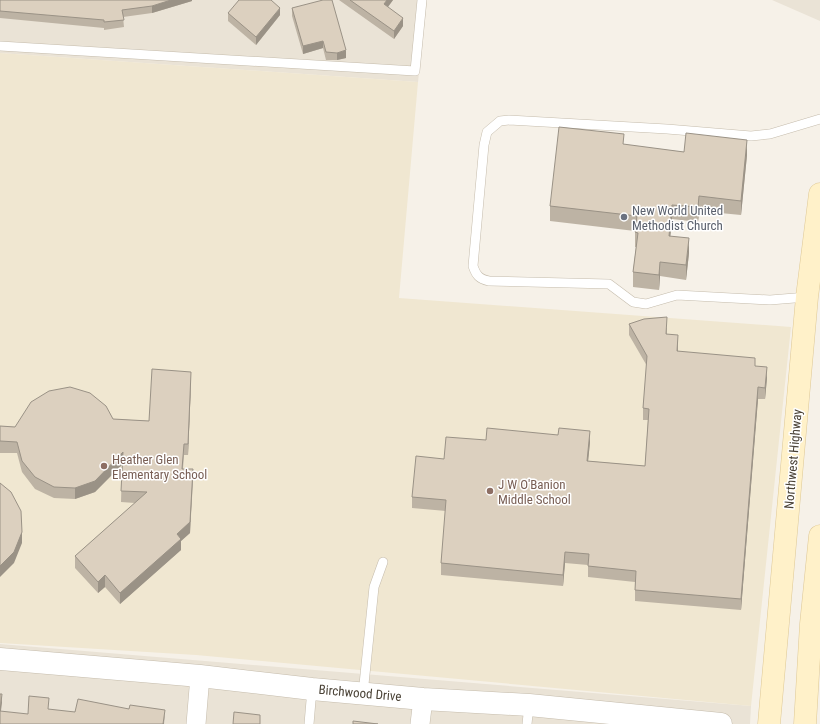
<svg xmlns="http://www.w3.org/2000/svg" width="820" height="724" font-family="'Roboto Condensed',sans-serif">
	<rect width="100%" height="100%" fill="#f6f1e8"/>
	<!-- residential -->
	<g fill="#eae3d6">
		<polygon points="0,0 427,0 418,82 0,53"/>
		<polygon points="772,0 820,0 820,21"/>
		<polygon points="0,644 751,706 750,724 0,724"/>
	</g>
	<!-- education -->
	<polygon fill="#f0e7d1" points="0,53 418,82 399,298 791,327 751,706 196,655 0,643"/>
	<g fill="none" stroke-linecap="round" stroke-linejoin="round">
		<defs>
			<g id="service">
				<polyline points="0,46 415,71 422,0"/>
				<path d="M807,297L770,300L677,295L646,304L633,302L609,284L489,281C479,279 476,275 473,266L484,145L487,132L500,121L509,120L667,129L751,136L770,134L820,119"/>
				<polyline points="363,694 374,587 383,562"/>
				<polyline points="309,724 312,689"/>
				<polyline points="527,724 529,705"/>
			</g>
			<g id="minor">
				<polyline points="196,724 200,676"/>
				<polyline points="420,724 423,699"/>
			</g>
			<polyline id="tertiary" points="0,659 200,676 312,689 423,699 529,705 721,724"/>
			<g id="secondary">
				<polyline points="769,724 807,297 820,194"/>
				<polyline points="805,724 811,624 820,536"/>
			</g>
		</defs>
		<!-- service casing -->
		<use href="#service" stroke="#c5bcac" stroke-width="10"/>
		<!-- minor casing -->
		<use href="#minor" stroke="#c5bcac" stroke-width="20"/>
		<!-- tertiary casing -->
		<use href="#tertiary" stroke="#c5bcac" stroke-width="23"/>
		<!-- secondary casing -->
		<use href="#secondary" stroke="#dec895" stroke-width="23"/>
		<!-- service -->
		<use href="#service" stroke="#fff" stroke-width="9"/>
		<!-- minor -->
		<use href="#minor" stroke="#fff" stroke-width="19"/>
		<!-- tertiary -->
		<use href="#tertiary" stroke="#fff" stroke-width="22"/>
		<!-- secondary -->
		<use href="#secondary" stroke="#fff1c9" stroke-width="22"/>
	</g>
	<!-- wall -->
	<g fill="#bdb3a4">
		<polygon points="0,0 192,0 192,1 152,13 123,17 124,27 104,30 104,28 0,18"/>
		<polygon points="339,0 393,0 388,7 403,26 394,39"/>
		<polygon points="292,8 346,58 337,60 326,60 323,48 303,54 292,16"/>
		<polygon points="228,13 280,15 256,45 228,21"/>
		<polygon points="624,145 684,152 747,155 741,215 699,211 698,222 672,219 670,236 689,253 686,280 660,276 659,290 633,287 633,272 636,247 635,247 635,231 550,221 550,206"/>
		<polygon points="629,324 667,328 667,334 678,346 678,351 755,366 767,378 765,399 758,399 741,610 635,601 635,582 588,577 588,565 565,563 563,586 441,575 441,563 446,511 412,508 412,497 444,459 486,440 590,442 588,461 645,466 648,420 643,420 643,408 647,366 629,335"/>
		<polygon points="191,383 188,455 184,455 183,469 193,481 190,533 181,541 181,550 120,604 105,587 98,593 75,568 75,556 135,503 121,502 122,464 95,492 75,499 54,498 35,489 22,472 17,453 0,453 0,426 15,427 113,419 149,421"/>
	</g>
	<!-- shaded-wall -->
	<g fill="#9a9286">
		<polygon points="171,0 192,0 192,1 152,13 152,6"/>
		<polygon points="387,0 393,0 384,12 384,4"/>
		<polygon points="280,8 280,15 256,45 256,37"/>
		<polygon points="403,18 403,26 394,39 394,31"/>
		<polygon points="323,41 323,48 303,54 303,46"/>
		<polygon points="346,50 346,58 337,60 337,53"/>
		<polygon points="747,140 747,155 741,215 741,201"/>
		<polygon points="699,196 699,211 698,222 698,207"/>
		<polygon points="672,205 672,219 669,251 669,236"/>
		<polygon points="689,238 689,253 686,280 686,265"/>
		<polygon points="660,262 660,276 659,290 659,275"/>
		<polygon points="678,335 678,346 677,362 677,351"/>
		<polygon points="767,367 767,378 765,399 765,388"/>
		<polygon points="191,372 191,383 188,455 188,444"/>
		<polygon points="758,387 758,399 741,610 741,599"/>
		<polygon points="590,431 590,442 587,472 587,461"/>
		<polygon points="123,452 123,464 95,492 75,499 75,488"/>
		<polygon points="193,469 190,533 181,541 181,550 120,604 120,593 177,534"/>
		<polygon points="22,532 22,543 14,563 0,577 0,566"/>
		<polygon points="565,552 565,563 563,586 563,575"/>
		<polygon points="105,575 105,587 98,593 98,582"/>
		<polygon points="2,694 2,702 0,719 0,711"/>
		<polygon points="165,710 164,724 163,724"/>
	</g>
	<!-- building -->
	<g fill="#dcd0bf" stroke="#9a9286">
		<polygon points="0,0 171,0 152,6 122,10 124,20 104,22 104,20 0,11"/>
		<polygon points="239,0 271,0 280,8 256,37 228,13"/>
		<polygon points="323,0 332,0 346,50 337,53 326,52 323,41 303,46 292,8"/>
		<polygon points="350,0 387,0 384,4 403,18 394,31"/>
		<polygon points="559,127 624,134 623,144 684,152 686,133 747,140 741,201 699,196 698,207 672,205 669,236 689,238 686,265 660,262 659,275 633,272 638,233 635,232 637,216 550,206"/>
		<polygon points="667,317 666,334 678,335 677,351 755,358 755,366 767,367 765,388 758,387 741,599 635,590 636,571 588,566 589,554 565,552 563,575 441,563 446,500 412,497 416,456 444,459 446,437 486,440 487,428 558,435 559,428 590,431 587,461 645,466 649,409 643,408 647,356 629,324 644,319"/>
		<polygon points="152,369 191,372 188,444 184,444 182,469 193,469 190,522 177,534 181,539 120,593 105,575 98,582 75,556 147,492 121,491 123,452 95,481 75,488 54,487 35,477 22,461 17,442 0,441 0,426 15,427 31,402 49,391 70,387 90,393 106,406 113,419 149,421"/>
		<polygon points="0,483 11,492 21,511 22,532 14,552 0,566"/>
		<polygon points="0,694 2,694 0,711 28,714 29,696 49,698 48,709 75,712 78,699 129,709 130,705 165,710 163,724 0,724"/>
		<polygon points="234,712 260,715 260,724 233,724"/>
		<polygon points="353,721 378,724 353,724"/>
	</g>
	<!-- markers -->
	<circle fill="#6b7280" stroke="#fff" stroke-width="1.5" cx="624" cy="217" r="4"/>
	<g fill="#8d6e63" stroke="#fff" stroke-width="1.5">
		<circle cx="104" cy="466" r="4"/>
		<circle cx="490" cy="491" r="4"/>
	</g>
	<g text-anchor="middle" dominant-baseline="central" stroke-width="3" stroke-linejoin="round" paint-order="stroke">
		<!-- worship labels -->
		<g font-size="13" fill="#5b616d" stroke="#fff" text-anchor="start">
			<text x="632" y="210">New World United<tspan x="632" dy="15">Methodist Church</tspan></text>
		</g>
		<!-- education labels -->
		<g font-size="13" fill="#785e54" stroke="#fff" text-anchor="start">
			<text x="112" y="459">Heather Glen<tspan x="112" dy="15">Elementary School</tspan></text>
			<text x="498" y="484">J W O'Banion<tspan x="498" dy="15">Middle School</tspan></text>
		</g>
		<!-- street labels -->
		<g font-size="13" fill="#4a4236" stroke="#fff">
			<text transform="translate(793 459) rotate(-85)">Northwest Highway</text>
			<text transform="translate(360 693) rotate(5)">Birchwood Drive</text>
		</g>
	</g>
</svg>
